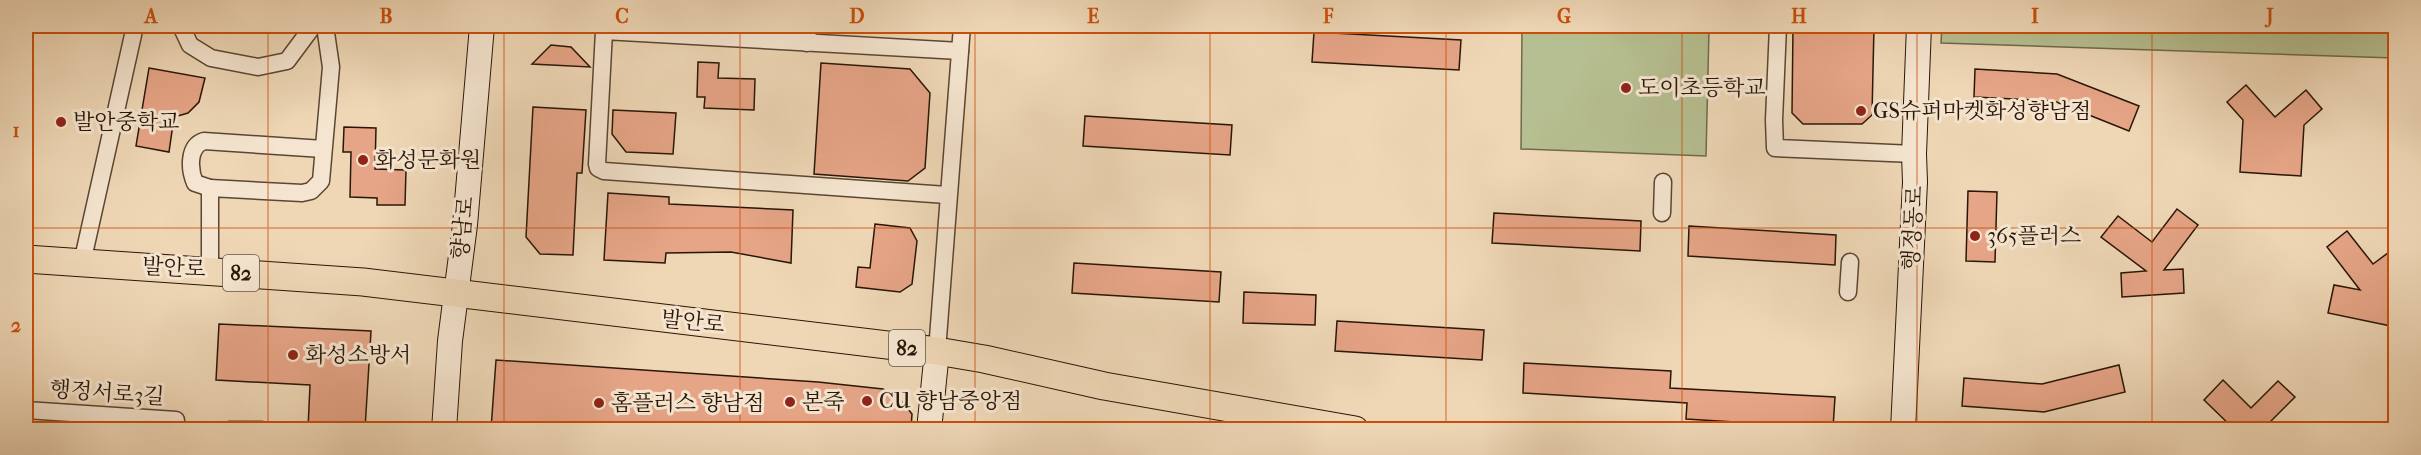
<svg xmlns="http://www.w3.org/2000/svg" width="2421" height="455" font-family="'IM FELL French Canon','Noto Serif KR',serif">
	<rect width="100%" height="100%" fill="#efd7b6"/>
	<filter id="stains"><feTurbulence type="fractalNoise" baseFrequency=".00333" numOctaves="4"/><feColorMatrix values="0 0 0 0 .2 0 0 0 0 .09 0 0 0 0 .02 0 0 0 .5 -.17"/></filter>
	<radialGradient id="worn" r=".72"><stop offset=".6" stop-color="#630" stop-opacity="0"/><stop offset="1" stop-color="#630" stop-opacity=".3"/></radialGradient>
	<!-- green -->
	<g fill="#b6bf91" stroke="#706a4c" stroke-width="1.5">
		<polygon points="1942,26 2395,26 2395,58 1941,43"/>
		<polygon points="1522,27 1709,29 1706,156 1521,149"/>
	</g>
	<!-- building -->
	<g fill="#e6a587" stroke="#291606" stroke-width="1.5">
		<polygon points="1839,26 1874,26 1872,115 1862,124 1803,124 1792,113 1793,27 1839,28"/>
		<polygon points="1314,32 1461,40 1459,70 1312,62"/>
		<polygon points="551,45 571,47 590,67 532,64"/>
		<polygon points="698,62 719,63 718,78 755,79 754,110 704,108 705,97 697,97"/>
		<polygon points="821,63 910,69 930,93 925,168 908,181 814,174"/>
		<polygon points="149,68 205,78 199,102 188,113 174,117 169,152 136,146"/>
		<polygon points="1975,69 2057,74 2139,106 2129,131 2054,101 1974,97"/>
		<polygon points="2246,85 2275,117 2306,90 2322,109 2304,125 2301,176 2240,172 2243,120 2227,102"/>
		<polygon points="533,107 586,110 582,173 577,173 573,255 540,254 526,237"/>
		<polygon points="613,110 676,113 673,154 626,152 612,134"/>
		<polygon points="1085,116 1232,125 1230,155 1083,146"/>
		<polygon points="344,127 376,128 375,169 406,170 405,205 377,205 377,198 350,197 351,152 343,152"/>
		<polygon points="1968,191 1997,192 1995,262 1966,261"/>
		<polygon points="608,193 669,197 669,204 793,210 791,263 731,252 666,253 665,263 604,260"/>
		<polygon points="2177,209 2198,225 2164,270 2183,269 2184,293 2122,297 2121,273 2146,271 2101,237 2118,216 2152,242"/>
		<polygon points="1494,213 1641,221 1640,251 1492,243"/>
		<polygon points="875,224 910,228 917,241 912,284 900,292 856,287 858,267 870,268"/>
		<polygon points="1689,226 1836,235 1835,265 1688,256"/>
		<polygon points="2347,231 2373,264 2396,247 2396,302 2391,326 2328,313 2334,285 2360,290 2327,247"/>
		<polygon points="1074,263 1221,272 1219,302 1072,293"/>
		<polygon points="1244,292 1316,295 1315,325 1243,323"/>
		<polygon points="1337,321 1484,330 1482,360 1335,351"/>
		<polygon points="219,324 371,331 365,429 308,429 310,385 216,380"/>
		<polygon points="496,360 818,382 883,389 900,399 912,414 911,429 491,429"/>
		<polygon points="1524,363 1671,371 1670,388 1835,397 1833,428 1686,419 1687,403 1523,393"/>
		<polygon points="2119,365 2125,392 2044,412 1962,406 1964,378 2042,384"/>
		<polygon points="2223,380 2251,408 2278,381 2295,397 2270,422 2270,429 2234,429 2204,400"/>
	</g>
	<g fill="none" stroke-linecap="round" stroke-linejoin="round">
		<defs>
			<g id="street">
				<polyline points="181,26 190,45 211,58 258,67 287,61 313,26"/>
				<polyline points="1778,26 1774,120 1775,148 1914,154"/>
				<polyline points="807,43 808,26"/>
				<path d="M210,188L195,183C189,169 188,146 204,141L323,149"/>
				<polyline points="947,195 604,171 598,168 597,164 604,31 960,51"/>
				<polyline points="1662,213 1663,182"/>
				<polyline points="82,263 135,26"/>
				<polyline points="210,270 210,188 302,193 311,191 321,181 331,67 325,26"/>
				<polyline points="1848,292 1850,262"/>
				<polyline points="937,351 962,26"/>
				<polyline points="26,410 176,420 175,430"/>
				<polyline points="229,430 262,430"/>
			</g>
			<g id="secondary">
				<polyline points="444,430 450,341 465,225 482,26"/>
				<polyline points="929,430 937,351"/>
				<polyline points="1903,430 1915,182 1914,154 1919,26"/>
			</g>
			<polyline id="primary" points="26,259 363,282 937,351 984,359 1104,386 1355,430"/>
		</defs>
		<!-- street casing -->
		<use href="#street" stroke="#5a4632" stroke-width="19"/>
		<!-- secondary casing -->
		<use href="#secondary" stroke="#291606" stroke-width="26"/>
		<!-- primary casing -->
		<use href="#primary" stroke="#291606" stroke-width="29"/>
		<!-- street -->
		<use href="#street" stroke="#f5e5d0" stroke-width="16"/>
		<!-- secondary -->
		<use href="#secondary" stroke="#f5e5d0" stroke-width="24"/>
		<!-- primary -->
		<use href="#primary" stroke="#efd7b6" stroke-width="27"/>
	</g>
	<!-- grid -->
	<path fill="none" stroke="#cb4f0b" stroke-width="1.5" stroke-opacity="0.55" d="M268,26V430M504,26V430M740,26V430M975,26V430M1210,26V430M1446,26V430M1682,26V430M1917,26V430M2152,26V430M26,228H2396"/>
	<!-- markers -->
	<g fill="#8f2418" stroke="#f5e5d0" stroke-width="2">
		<circle cx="1626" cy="88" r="6"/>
		<circle cx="1861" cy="111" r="6"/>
		<circle cx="61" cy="122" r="6"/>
		<circle cx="363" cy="160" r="6"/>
		<circle cx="1975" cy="236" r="6"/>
		<circle cx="293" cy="355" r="6"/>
		<circle cx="867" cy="401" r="6"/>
		<circle cx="790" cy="402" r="6"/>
		<circle cx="599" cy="403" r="6"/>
	</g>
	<g text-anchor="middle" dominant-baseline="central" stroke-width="6" stroke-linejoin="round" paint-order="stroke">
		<!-- shield labels -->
		<g fill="#f5e5d0" stroke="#665443" stroke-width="1.5">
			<rect x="223" y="255" width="36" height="36" rx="4.5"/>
			<rect x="889" y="330" width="36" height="36" rx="4.5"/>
		</g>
		<g font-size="21" font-weight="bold" fill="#291606">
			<text x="241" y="273">82</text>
			<text x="907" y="348">82</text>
		</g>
		<!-- poi labels -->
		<g font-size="22" fill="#291606" stroke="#f5e5d0" text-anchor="start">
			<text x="1638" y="88">도이초등학교</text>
			<text x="1873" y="111">GS슈퍼마켓화성향남점</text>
			<text x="73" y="122">발안중학교</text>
			<text x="375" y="160">화성문화원</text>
			<text x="1987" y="236">365플러스</text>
			<text x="305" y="355">화성소방서</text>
			<text x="879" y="401">CU 향남중앙점</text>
			<text x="802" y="402">본죽</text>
			<text x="611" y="403">홈플러스 향남점</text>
		</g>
		<!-- street labels -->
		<g font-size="22" fill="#291606" stroke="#f5e5d0">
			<text transform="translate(463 228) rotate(-84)">향남로</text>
			<text transform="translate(1913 228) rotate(-87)">행정동로</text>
			<text transform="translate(174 268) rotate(3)">발안로</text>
			<text transform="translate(693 322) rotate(6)">발안로</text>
			<text transform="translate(107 393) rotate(4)">행정서로3길</text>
		</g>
	</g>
	<!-- margin -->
	<rect width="2421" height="455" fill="none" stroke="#efd7b6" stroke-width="66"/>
	<rect x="33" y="33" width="2355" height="389" fill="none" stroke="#cb4f0b" stroke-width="2"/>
	<g font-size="20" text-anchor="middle" font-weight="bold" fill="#cb4f0b">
		<text x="151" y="23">A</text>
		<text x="386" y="23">B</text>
		<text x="622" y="23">C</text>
		<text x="857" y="23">D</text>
		<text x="1093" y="23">E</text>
		<text x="1328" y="23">F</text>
		<text x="1564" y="23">G</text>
		<text x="1799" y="23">H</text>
		<text x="2035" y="23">I</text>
		<text x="2270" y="23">J</text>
		<text x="16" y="137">1</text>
		<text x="16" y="332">2</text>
	</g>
	<rect width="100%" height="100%" filter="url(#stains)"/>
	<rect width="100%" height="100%" fill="url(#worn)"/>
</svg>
